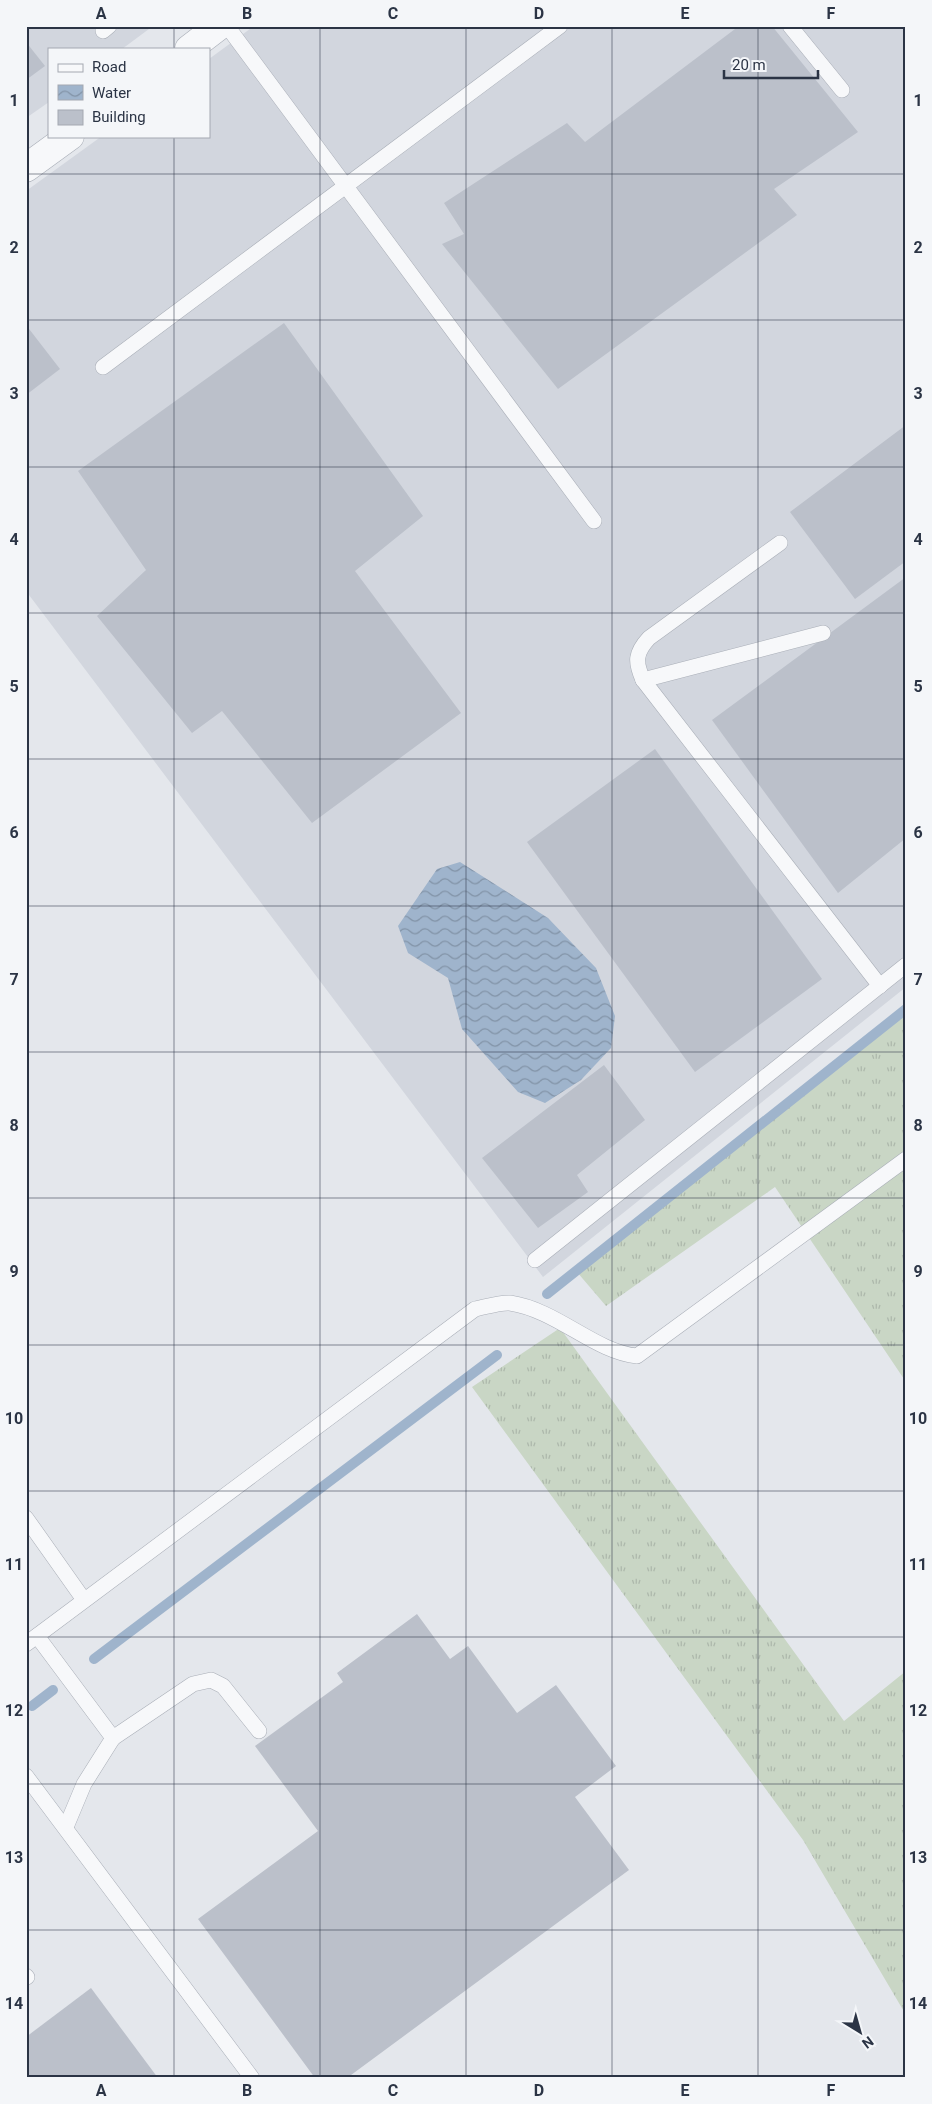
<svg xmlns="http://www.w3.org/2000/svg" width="932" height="2104" font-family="Roboto,sans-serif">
	<defs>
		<pattern id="grass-tufts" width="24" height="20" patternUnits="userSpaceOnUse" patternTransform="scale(1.25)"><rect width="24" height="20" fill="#c9d6c5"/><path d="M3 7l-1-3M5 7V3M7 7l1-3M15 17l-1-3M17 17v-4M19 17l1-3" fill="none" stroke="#adb8ab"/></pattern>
		<pattern id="water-waves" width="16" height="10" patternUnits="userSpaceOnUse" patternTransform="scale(1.25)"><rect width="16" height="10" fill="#9fb4cc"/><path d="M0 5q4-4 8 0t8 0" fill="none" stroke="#8293a7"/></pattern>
	</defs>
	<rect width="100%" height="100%" fill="#e4e7ec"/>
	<!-- built -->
	<g fill="#d2d6de">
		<polygon points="26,26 153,26 122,49 49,49 49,102 26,118"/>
		<polygon points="254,26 906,26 906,987 543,1277 26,591 26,191 102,136 209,136 209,59"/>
	</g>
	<!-- grass -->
	<g fill="url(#grass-tufts)">
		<polygon points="906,1009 906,1382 775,1187 606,1306 577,1272"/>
		<polygon points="560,1328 844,1721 906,1671 906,2015 803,1840 472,1387"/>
	</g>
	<!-- water -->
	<polygon fill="url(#water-waves)" points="460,862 548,918 596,968 615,1016 611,1048 581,1080 545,1103 518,1092 462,1029 448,978 408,953 398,926 437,869"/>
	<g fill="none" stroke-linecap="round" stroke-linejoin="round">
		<!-- stream -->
		<g stroke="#9fb4cc" stroke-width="10">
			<polyline points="547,1294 906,1009"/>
			<polyline points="94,1659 497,1355"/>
			<polyline points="32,1706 53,1690"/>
		</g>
	</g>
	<!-- building -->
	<g fill="#bbc0ca">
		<polygon points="739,26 772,26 858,132 774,189 797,215 558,389 442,244 464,234 444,203 567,123 585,142"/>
		<polygon points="26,42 45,66 26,80"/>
		<polygon points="284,323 423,516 355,571 461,713 312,823 222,711 192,733 97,616 146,570 78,471"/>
		<polygon points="26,325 60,369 26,395"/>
		<polygon points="906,425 906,561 855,599 790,512"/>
		<polygon points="906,577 906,838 838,893 712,720"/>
		<polygon points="655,749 822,979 695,1072 527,842"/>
		<polygon points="604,1065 645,1120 577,1175 588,1192 538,1228 482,1158"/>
		<polygon points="417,1614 450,1659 468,1646 517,1713 556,1685 616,1766 575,1797 629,1870 347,2078 315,2078 198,1919 318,1831 255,1746 343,1682 337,1673"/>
		<polygon points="91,1988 158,2078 26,2078 26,2037"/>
	</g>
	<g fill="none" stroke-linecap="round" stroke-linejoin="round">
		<defs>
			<g id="service">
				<polyline points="227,26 594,521"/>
				<polyline points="790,26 842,90"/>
				<polyline points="103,31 109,26"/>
				<polyline points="103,367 560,26"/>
				<path d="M780,543L649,638C635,653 635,662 643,680L880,986"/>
				<polyline points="643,680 823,633"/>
				<polyline points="535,1260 906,965"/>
				<polyline points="26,1518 84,1600"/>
				<polyline points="37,1636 113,1738 193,1684 211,1680 223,1686 259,1731"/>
				<path d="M26,1644L475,1309C486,1307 500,1302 510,1303C557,1310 595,1352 637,1356L906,1159"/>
				<polyline points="26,1776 252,2078"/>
				<polyline points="66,1827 84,1784 113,1738"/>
				<polyline points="26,1976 27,1977"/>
			</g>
			<g id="tertiary">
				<polyline points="189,49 219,26"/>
				<polyline points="26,168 70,136"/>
			</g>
		</defs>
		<!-- service casing -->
		<use href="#service" stroke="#a9aeb7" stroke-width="16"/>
		<!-- tertiary casing -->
		<use href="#tertiary" stroke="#a9aeb7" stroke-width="29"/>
		<!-- service -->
		<use href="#service" stroke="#f7f8fa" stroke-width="15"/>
		<!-- tertiary -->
		<use href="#tertiary" stroke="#f7f8fa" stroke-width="28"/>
	</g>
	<!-- grid -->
	<path fill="none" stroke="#2b3445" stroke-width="1" stroke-opacity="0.55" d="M174,26V49M320,26V2078M466,26V2078M612,26V2078M758,26V2078M174,136V2078M26,174H906M26,320H906M26,467H906M26,613H906M26,759H906M26,906H906M26,1052H906M26,1198H906M26,1345H906M26,1491H906M26,1637H906M26,1784H906M26,1930H906"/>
	<!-- border -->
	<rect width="932" height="2104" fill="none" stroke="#f4f6f9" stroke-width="55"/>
	<!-- legend -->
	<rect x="48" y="48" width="162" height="90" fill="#f4f6f9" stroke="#a4a8b1"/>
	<rect x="58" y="64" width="25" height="8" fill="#f7f8fa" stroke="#a4a8b1"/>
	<text x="92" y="72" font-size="15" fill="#2b3445">Road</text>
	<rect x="58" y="85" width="25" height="15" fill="url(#water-waves)" stroke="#a4a8b1"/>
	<text x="92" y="98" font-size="15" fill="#2b3445">Water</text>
	<rect x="58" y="110" width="25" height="15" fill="#bbc0ca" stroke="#a4a8b1"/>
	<text x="92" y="122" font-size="15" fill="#2b3445">Building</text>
	<!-- north arrow -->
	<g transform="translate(860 2032) rotate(143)" stroke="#f4f6f9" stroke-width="4" paint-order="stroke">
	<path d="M0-4L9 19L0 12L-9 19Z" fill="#2b3445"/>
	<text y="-8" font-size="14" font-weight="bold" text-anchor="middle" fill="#2b3445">N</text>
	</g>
	<!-- scale -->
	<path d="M724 70v8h94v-8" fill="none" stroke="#2b3445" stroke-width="2.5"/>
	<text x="732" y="70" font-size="15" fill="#2b3445" stroke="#f4f6f9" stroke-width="4" paint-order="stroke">20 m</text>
	<rect x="28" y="28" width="876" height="2048" fill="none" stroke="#2b3445" stroke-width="2"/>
	<g font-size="16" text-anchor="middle" font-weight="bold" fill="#2b3445">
		<text x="101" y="19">A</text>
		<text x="247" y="19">B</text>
		<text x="393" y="19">C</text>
		<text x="539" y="19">D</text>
		<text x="685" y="19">E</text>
		<text x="831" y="19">F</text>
		<text x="14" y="106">1</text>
		<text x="918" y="106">1</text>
		<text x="14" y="253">2</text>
		<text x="918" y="253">2</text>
		<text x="14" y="399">3</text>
		<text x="918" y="399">3</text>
		<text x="14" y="545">4</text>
		<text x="918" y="545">4</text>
		<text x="14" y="692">5</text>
		<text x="918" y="692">5</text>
		<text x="14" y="838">6</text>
		<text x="918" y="838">6</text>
		<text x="14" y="985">7</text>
		<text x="918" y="985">7</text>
		<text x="14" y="1131">8</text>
		<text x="918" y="1131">8</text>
		<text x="14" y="1277">9</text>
		<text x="918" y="1277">9</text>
		<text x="14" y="1424">10</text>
		<text x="918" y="1424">10</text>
		<text x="14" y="1570">11</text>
		<text x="918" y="1570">11</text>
		<text x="14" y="1716">12</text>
		<text x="918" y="1716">12</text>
		<text x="14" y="1863">13</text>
		<text x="918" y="1863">13</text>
		<text x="14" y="2009">14</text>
		<text x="918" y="2009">14</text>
		<text x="101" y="2096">A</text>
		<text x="247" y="2096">B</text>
		<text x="393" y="2096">C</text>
		<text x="539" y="2096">D</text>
		<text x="685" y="2096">E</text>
		<text x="831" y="2096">F</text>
	</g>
</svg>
